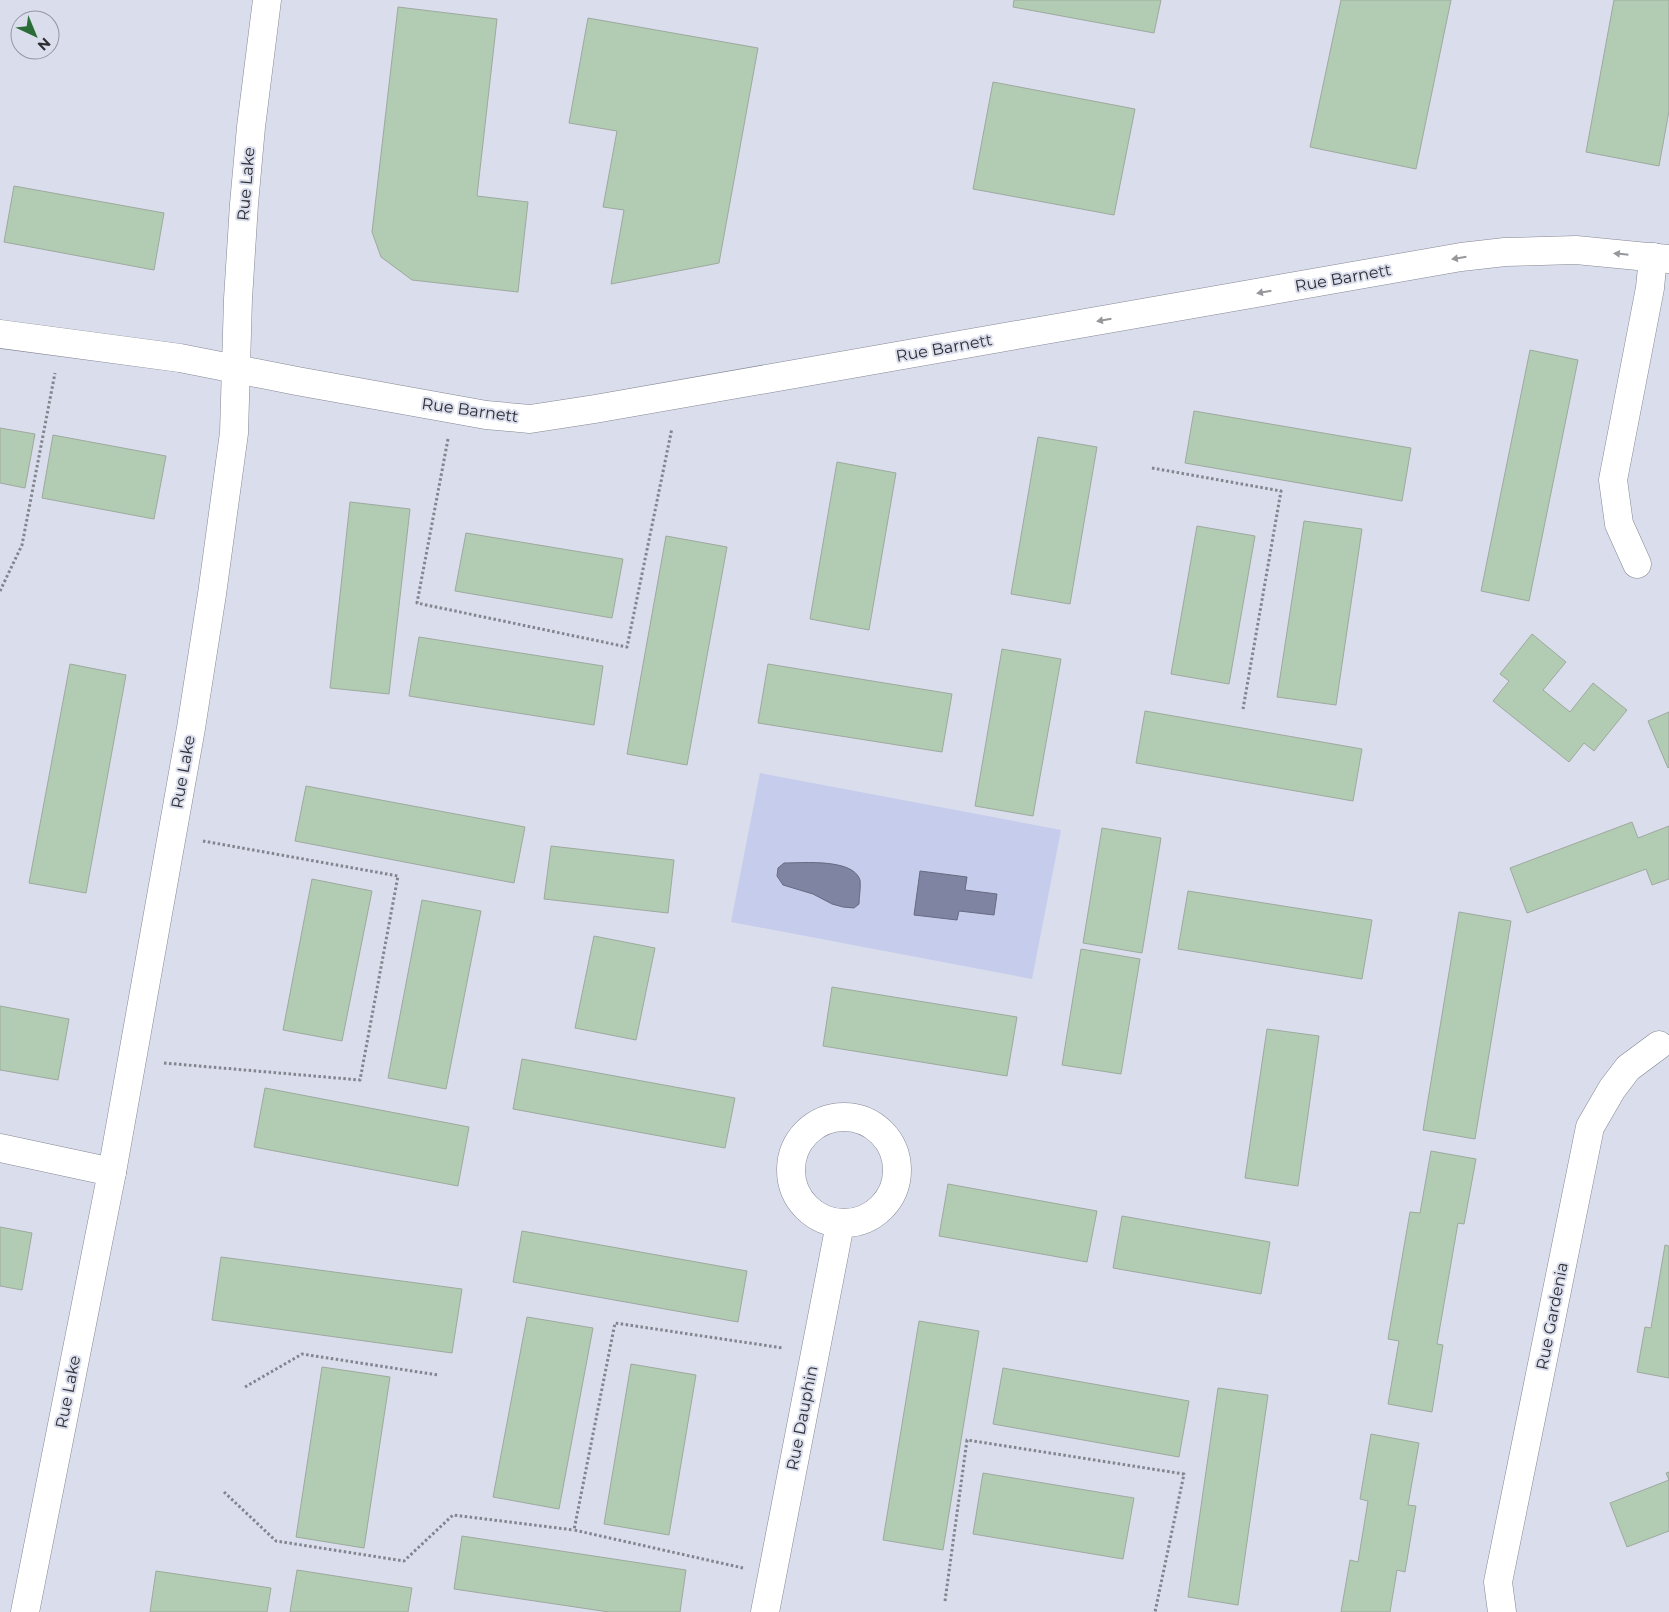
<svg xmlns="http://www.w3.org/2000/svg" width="1669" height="1612" font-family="Montserrat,sans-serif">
	<rect width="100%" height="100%" fill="#daddec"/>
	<!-- green -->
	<polygon fill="#c6ccec" points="760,773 1061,830 1032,979 731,922"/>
	<!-- water -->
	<g fill="#7f84a2" stroke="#676a81">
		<path d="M784,863C802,863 853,858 860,880C861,887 859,897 859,904L854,908L843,907L832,904L813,894L783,885L777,876L778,868Z"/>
		<polygon points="920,871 967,877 965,890 997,894 994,915 959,911 957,920 914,915"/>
	</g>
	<!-- building -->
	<g fill="#b1ccb3" stroke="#9ea99e">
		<polygon points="1014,0 1161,0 1154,33 1013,7"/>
		<polygon points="1341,0 1451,0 1416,169 1310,147"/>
		<polygon points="1614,0 1669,0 1669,111 1659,166 1586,152"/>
		<polygon points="398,7 497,19 477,196 528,202 518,292 412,280 381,257 372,232"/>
		<polygon points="588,18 758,48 719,263 611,284 624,210 603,207 617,131 569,123"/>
		<polygon points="993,82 1135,109 1114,215 973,189"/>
		<polygon points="14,186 164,213 154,270 4,242"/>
		<polygon points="1530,350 1578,360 1529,601 1481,591"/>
		<polygon points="1194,411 1411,448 1402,501 1185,463"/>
		<polygon points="0,428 35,434 25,488 0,483"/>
		<polygon points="53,435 166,456 154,519 42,498"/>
		<polygon points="1038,437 1097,447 1070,604 1011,594"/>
		<polygon points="837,462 896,473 869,630 810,619"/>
		<polygon points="350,502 410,509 389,694 330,688"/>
		<polygon points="1304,521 1362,529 1336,705 1277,697"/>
		<polygon points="1197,526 1255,536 1229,684 1171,674"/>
		<polygon points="466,533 623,559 612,618 455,591"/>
		<polygon points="666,536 727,547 687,765 627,754"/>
		<polygon points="1532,634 1566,662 1543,690 1570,712 1593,683 1627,710 1594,751 1584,743 1569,762 1493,701 1509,681 1500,674"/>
		<polygon points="419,637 603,666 594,725 409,696"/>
		<polygon points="1002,649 1061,659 1033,816 975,806"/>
		<polygon points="70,664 126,675 86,893 29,883"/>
		<polygon points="768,664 952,694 942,752 758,723"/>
		<polygon points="1145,711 1362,749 1353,801 1136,763"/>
		<polygon points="1669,712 1669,767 1668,768 1648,721"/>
		<polygon points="306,786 525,827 514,883 295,841"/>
		<polygon points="1632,822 1638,838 1669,826 1669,879 1652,885 1646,869 1527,913 1510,868"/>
		<polygon points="1102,828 1161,838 1142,953 1083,943"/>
		<polygon points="551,846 674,860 668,913 544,899"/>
		<polygon points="312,879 372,891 342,1041 283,1030"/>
		<polygon points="1188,891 1372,920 1362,979 1178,949"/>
		<polygon points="422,900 481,911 446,1089 388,1078"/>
		<polygon points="1459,912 1511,921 1475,1139 1423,1130"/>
		<polygon points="594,936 655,948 636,1040 575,1028"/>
		<polygon points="1081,949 1140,959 1121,1074 1062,1065"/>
		<polygon points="832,987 1017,1017 1007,1076 823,1046"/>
		<polygon points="0,1006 69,1019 58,1080 0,1070"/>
		<polygon points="1267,1029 1319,1036 1298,1186 1245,1178"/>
		<polygon points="522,1059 735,1098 725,1148 513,1109"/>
		<polygon points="265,1088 469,1127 458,1186 254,1147"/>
		<polygon points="1431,1151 1476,1159 1464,1224 1458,1223 1437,1344 1443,1345 1432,1412 1388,1404 1399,1341 1388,1339 1410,1212 1420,1213"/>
		<polygon points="948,1184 1097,1211 1087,1262 939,1236"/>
		<polygon points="1122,1216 1270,1242 1261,1294 1113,1268"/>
		<polygon points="0,1227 32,1233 22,1290 0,1286"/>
		<polygon points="522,1231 747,1271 738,1322 513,1282"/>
		<polygon points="1665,1245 1669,1246 1669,1378 1637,1372 1645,1327 1651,1328"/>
		<polygon points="221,1257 462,1289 452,1353 212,1320"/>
		<polygon points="527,1317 593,1328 559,1509 493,1497"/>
		<polygon points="919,1321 979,1331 943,1550 883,1540"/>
		<polygon points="631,1364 696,1375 669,1535 604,1524"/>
		<polygon points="322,1367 390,1377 364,1548 296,1537"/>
		<polygon points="1003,1368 1189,1401 1179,1457 993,1424"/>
		<polygon points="1218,1388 1268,1395 1238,1605 1188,1597"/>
		<polygon points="1371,1434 1419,1443 1408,1505 1416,1506 1405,1572 1397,1570 1390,1612 1341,1612 1350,1560 1358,1562 1368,1501 1360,1499"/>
		<polygon points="1669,1472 1669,1531 1627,1547 1610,1503 1669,1480 1666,1473"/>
		<polygon points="983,1473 1134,1498 1123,1559 973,1534"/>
		<polygon points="462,1536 686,1570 680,1612 609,1612 454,1589"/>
		<polygon points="297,1570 412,1588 408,1612 290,1612"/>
		<polygon points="156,1571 271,1588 267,1612 150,1612"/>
	</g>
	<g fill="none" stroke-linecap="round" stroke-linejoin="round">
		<defs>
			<g id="minor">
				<polyline points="0,334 180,358 297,381 486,415 530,419 595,409 1461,257 1505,252 1576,250 1669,259"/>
				<polyline points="1637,564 1619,524 1613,480 1650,288 1653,257"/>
				<circle cx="844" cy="1170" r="53"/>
				<polyline points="0,1148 112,1172"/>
				<polyline points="765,1612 840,1224"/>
				<polyline points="1502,1612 1498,1582 1590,1127 1612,1089 1628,1068 1659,1045"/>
			</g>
			<polyline id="tertiary" points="25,1612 112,1172 191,728 212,594 234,433 238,299 244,204 251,127 267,0"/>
		</defs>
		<!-- minor casing -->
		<use href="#minor" stroke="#848794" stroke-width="29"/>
		<!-- tertiary casing -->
		<use href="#tertiary" stroke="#848794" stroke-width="29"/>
		<!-- path -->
		<g stroke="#82848e" stroke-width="3" stroke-dasharray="2.5 2.5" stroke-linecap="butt">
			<polyline points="448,439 417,603 627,647 672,428"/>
			<polyline points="1152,468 1281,491 1243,709"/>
			<polyline points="0,591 22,545 55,373"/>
			<polyline points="164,1063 360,1080 398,876 203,841"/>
			<polyline points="245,1387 302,1354 438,1375"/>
			<polyline points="224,1492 276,1541 404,1561 453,1515 574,1530"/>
			<polyline points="743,1568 574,1530 615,1323 783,1348"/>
			<polyline points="945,1601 967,1440 1184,1474 1155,1612"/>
		</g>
		<!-- minor -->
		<use href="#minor" stroke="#fff" stroke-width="28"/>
		<!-- tertiary -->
		<use href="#tertiary" stroke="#fff" stroke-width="28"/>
	</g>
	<!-- one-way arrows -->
	<defs><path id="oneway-solid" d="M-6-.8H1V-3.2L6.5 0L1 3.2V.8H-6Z" transform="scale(1.25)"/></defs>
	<g fill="#96979a">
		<use href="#oneway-solid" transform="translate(1621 254) rotate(-174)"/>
		<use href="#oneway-solid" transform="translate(1459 258) rotate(171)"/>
		<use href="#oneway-solid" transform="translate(1264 292) rotate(170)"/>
		<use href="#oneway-solid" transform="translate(1104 320) rotate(170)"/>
	</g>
	<g text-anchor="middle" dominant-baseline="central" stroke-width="4" stroke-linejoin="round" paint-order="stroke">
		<!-- street labels -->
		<g font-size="16" fill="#2e2f34" stroke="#daddec">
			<text transform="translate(246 184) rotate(-85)">Rue Lake</text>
			<text transform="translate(1343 278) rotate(-10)">Rue Barnett</text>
			<text transform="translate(944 348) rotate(-10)">Rue Barnett</text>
			<text transform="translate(470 410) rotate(8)">Rue Barnett</text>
			<text transform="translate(183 772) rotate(-80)">Rue Lake</text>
			<text transform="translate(1552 1316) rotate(-79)">Rue Gardenia</text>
			<text transform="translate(68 1392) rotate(-79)">Rue Lake</text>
			<text transform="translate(802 1418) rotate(-79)">Rue Dauphin</text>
		</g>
	</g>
	<!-- north arrow -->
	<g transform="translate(35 35) rotate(136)"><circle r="24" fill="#daddec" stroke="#9597a2"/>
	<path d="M0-4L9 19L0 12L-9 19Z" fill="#2b6d37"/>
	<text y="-8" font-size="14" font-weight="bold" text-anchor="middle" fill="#2e2f34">N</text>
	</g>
</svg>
